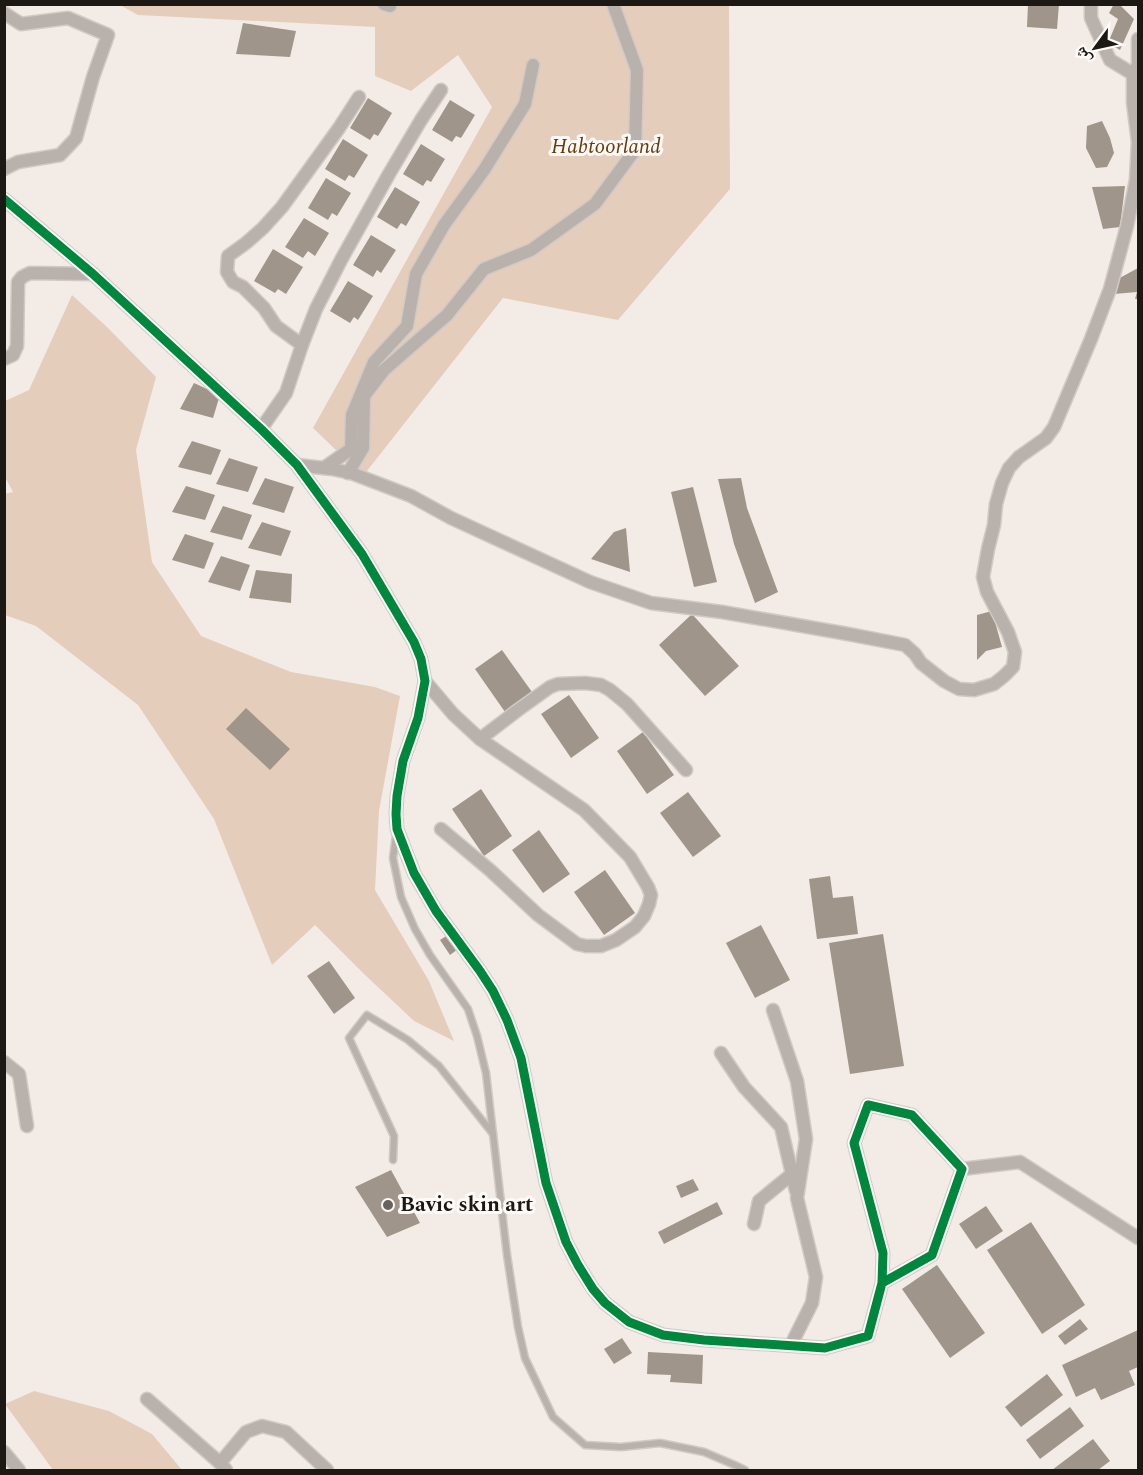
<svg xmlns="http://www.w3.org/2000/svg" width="1143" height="1475" font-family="Spectral,'Noto Naskh Arabic',serif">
	<rect width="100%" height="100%" fill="#f3ece6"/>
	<!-- green -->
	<g fill="#e5cdbb">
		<polygon points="120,5 729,5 730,189 618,320 503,298 363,476 313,428 492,107 458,55 411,91 375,76 375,27 138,15"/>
		<polygon points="72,295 107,327 156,377 136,450 152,562 201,636 291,672 375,687 400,696 379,811 375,890 429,981 454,1041 414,1021 363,973 315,925 272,965 214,819 138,705 36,626 5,615 4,494 13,492 5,477 5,401 29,390"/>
		<polygon points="34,1391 109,1411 152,1434 182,1470 53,1470 5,1404"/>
	</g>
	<!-- building -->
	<g fill="#a0958a">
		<polygon points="1028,4 1059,4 1057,29 1027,27"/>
		<polygon points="1114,4 1119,4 1134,19 1120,50 1108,43 1118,19 1109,13"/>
		<polygon points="243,23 296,31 290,57 236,54"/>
		<polygon points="368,98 392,113 378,136 374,134 370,140 350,128"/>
		<polygon points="450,100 475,115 461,138 456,136 452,142 432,130"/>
		<polygon points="1102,121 1110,138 1114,153 1107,167 1096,168 1086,148 1087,126"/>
		<polygon points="343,139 368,155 354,178 349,175 345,181 325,169"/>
		<polygon points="421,144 445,159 431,182 427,180 423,186 403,174"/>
		<polygon points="326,178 351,193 337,216 332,213 328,220 308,208"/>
		<polygon points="1125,186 1120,227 1103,229 1092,187"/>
		<polygon points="395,187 420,202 406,226 401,223 397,229 377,217"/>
		<polygon points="304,218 329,233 315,256 308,251 303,258 285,247"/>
		<polygon points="371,235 396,250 381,273 377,270 373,277 353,265"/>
		<polygon points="273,249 303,267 286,294 278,289 275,293 254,281"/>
		<polygon points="1138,268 1138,299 1135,299 1137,292 1114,294 1116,280"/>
		<polygon points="348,281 373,296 358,320 354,317 350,323 330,311"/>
		<polygon points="194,383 220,395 213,418 180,409"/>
		<polygon points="192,441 221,450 211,475 178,467"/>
		<polygon points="229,458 258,467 248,492 216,484"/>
		<polygon points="265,478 294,487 284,513 252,504"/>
		<polygon points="741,478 747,508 778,592 755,603 734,544 718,479"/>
		<polygon points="186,486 215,495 205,520 172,512"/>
		<polygon points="693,487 717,582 694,587 671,492"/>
		<polygon points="223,506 252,515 242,540 210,532"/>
		<polygon points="262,522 291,531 281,556 248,548"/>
		<polygon points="626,528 630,572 591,559 614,532"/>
		<polygon points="185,534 214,543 204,569 172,560"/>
		<polygon points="221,556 250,565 240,591 208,582"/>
		<polygon points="256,570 292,574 291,603 249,598"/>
		<polygon points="992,611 1002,647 986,651 977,660 977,615"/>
		<polygon points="692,614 739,666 705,696 659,645"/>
		<polygon points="502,650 532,692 505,712 475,669"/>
		<polygon points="569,695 599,738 571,758 541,714"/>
		<polygon points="246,708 290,749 270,770 226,729"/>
		<polygon points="643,732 674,775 647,794 617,751"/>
		<polygon points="481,789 512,836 484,856 452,809"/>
		<polygon points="688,792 721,836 693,857 660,813"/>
		<polygon points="539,830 570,874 543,893 512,850"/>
		<polygon points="605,870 635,913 604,935 574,892"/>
		<polygon points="830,876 833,898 853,896 858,934 817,939 809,879"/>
		<polygon points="761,925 790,980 755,998 726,943"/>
		<polygon points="883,934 904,1066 850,1074 829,943"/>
		<polygon points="448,935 458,949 450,955 440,940"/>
		<polygon points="329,961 355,998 334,1014 307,976"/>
		<polygon points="391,1170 420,1223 387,1237 355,1187"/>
		<polygon points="693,1179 699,1190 681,1198 676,1186"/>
		<polygon points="717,1202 723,1214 664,1244 658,1232"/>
		<polygon points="986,1206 1003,1231 976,1249 959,1224"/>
		<polygon points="1031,1222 1085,1305 1042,1334 987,1250"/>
		<polygon points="937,1265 985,1333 950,1358 902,1289"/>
		<polygon points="1080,1319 1088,1329 1065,1345 1058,1336"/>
		<polygon points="1138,1330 1138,1367 1129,1371 1135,1385 1101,1400 1095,1388 1076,1397 1062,1365"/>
		<polygon points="622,1338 632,1353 614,1364 604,1349"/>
		<polygon points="648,1352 703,1355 702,1384 670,1382 671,1375 647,1374"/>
		<polygon points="1047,1374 1063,1395 1021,1427 1005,1407"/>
		<polygon points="1070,1407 1084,1426 1040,1459 1026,1440"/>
		<polygon points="1093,1439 1110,1461 1098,1470 1052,1470"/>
	</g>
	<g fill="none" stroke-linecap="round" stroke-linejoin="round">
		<defs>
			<g id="service">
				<polyline points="396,836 393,858 401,897 415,929 430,955 468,1009 477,1036 486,1073 507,1255 518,1327 525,1358 553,1417 585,1445 621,1447 660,1443 704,1452 737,1466 745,1470"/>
				<polyline points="393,1160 394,1136 349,1038 367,1015 408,1040 439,1066 493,1134"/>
			</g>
			<g id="minor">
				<polyline points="384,4 390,6"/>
				<polyline points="4,13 21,24 68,18 108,35 93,77 76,138 60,155 18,162 4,169"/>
				<polyline points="1133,74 1138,65 1138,39"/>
				<polyline points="4,199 93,274 261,429 297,465 362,554 414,642 421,659 425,681 418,718 403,761 397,796 396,814 397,829 414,873 436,911 480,971 493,991 507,1020 521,1058 546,1183 566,1242 578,1265 593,1289 605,1303 629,1322 663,1335 704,1340 825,1348 868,1336 882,1283 883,1253 854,1143 868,1105 912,1115 962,1169 932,1255 882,1283"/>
				<polyline points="302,345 276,326 264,308 243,287 233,282 227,272 228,256 246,243 263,228 282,207 339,128 359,97"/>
				<polyline points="4,359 13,355 17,346 18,282 22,277 30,273 93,274"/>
				<polyline points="261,429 286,393 302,345 316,309 341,260 389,174 421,120 441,90"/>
				<polyline points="297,465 332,469 351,473 411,496 451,518 590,582 651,603 722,612 848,634 905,645 915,654 921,663 944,681 959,689 974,690 994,684 1004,676 1013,667 1015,652 1008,632 987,592 983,577 988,549 994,525 996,504 1002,483 1009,468 1019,457 1046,438 1054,427 1091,339 1110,289 1127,226 1136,180 1138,142 1133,102 1133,74 1110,60 1091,18 1091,4"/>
				<polyline points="324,468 351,449 352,415 374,362 407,326 416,274 444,225 484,170 525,104 533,65"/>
				<polyline points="348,473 363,448 364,396 384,370 447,315 484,269 531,250 595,204 635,150 637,70 613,4"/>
				<polyline points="425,681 453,714 480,739 584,810 630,857 648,887 651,895 649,904 644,916 635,927 616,940 601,946 586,946 577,944 538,915 491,871 441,829"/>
				<polyline points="480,739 518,710 550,687 558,684 585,683 601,685 610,690 627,704 686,770"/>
				<polyline points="773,1010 797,1081 806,1139 797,1198 816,1277 812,1303 791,1345"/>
				<polyline points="721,1053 744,1087 781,1127 796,1191"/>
				<polyline points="4,1062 19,1074 27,1126"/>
				<polyline points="962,1169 1020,1162 1138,1238"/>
				<polyline points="754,1224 759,1201 792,1174"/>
				<polyline points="147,1399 220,1463 226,1470"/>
				<polyline points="4,1452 19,1470"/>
				<polyline points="220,1463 246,1432 262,1426 286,1432 327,1470"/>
			</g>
		</defs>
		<!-- service casing -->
		<use href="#service" stroke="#d0cac5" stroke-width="9"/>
		<!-- minor casing -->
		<use href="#minor" stroke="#d0cac5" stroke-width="15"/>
		<!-- service -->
		<use href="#service" stroke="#b9b1ab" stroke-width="6"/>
		<!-- minor -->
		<use href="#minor" stroke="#b9b1ab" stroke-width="12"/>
		<defs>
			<polyline id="cycleway" points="4,199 93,274 261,429 297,465 362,554 414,642 421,659 425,681 418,718 403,761 397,796 396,814 397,829 414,873 436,911 480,971 493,991 507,1020 521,1058 546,1183 566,1242 578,1265 593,1289 605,1303 629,1322 663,1335 704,1340 825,1348 868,1336 882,1283 883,1253 854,1143 868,1105 912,1115 962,1169 932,1255 882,1283"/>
		</defs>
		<!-- cycleway casing -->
		<use href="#cycleway" stroke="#fdfaf8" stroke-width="13"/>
		<!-- cycleway -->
		<use href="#cycleway" stroke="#00873e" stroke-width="9"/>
	</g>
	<!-- markers -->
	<circle fill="#67625e" stroke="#fdfaf8" stroke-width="2" cx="388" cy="1205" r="6"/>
	<g text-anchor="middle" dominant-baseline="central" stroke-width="6" stroke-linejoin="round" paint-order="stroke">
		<!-- park labels -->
		<g font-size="21" font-style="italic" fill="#6a3909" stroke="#fdfaf8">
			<text x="606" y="147">Habtoorland</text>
		</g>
		<!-- poi labels -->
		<g font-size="21" font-weight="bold" fill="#1c1814" stroke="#fdfaf8" text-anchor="start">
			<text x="400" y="1205">Bavic skin art</text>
		</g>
	</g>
	<!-- border -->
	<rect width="1143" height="1475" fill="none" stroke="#1c1814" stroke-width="12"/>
	<!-- north arrow -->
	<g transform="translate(1095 48) rotate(237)" stroke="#fdfaf8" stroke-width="4.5" paint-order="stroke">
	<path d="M0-4.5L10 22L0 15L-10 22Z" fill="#1c1814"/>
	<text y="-9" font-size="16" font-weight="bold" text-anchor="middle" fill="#1c1814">ش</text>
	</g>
</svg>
